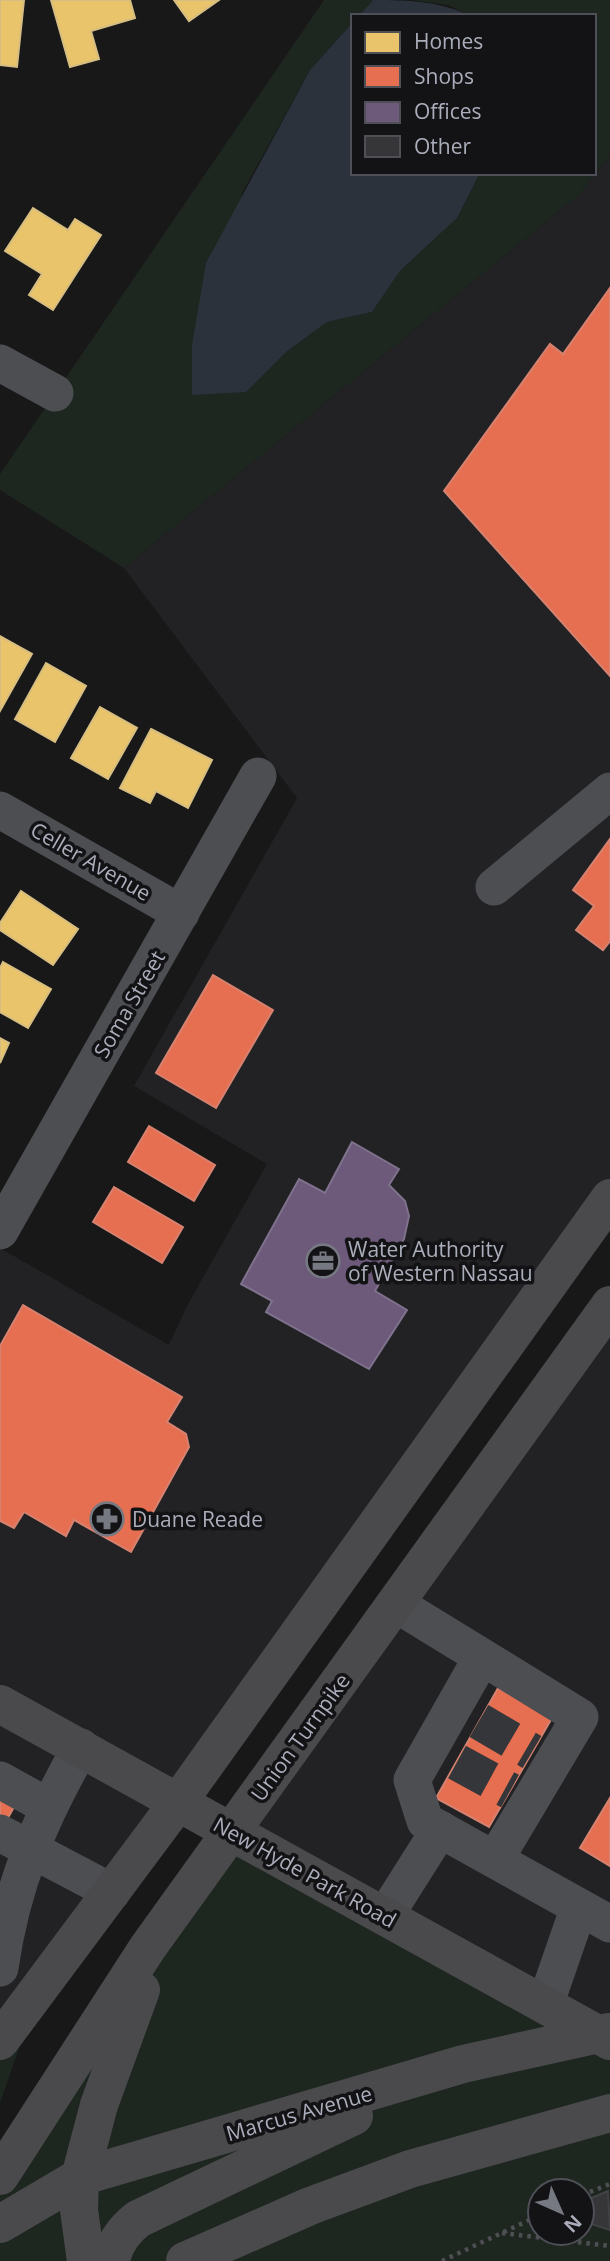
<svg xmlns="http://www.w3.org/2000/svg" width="610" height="2261" font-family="'Open Sans',sans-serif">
	<rect width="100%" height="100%" fill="#181819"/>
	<!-- built -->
	<g fill="#222225">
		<polygon points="610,155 610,1198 0,2040 0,1248 169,1345 187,1306 267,1164 134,1086 297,798 124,568 580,194"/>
		<polygon points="610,1305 610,2032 231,1832"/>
	</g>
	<!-- green -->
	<g fill="#1e2620" fill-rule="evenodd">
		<polygon points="324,0 373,0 359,16 353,16 353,22 310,70 242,193 246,392 286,352 327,322 372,312 400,271 457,218 480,173 594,173 594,16 471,16 448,5 411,0 610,0 610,155 580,194 124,568 0,490 0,474"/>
		<path d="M231,1832L610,2032V2261H0V2176ZM540,2191H582V2233H540Z"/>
		<polygon points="38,1994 0,2103 0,2040"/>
	</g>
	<!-- water -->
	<g fill="#2b323b">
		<path d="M373,0C408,0 439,1 471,16H359Z"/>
		<polygon points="353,22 353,173 480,173 457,218 400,271 372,312 327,322 286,352 246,392 192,395 192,345 206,263 310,70"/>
	</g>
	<!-- homes -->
	<g fill="#e9c46a" stroke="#d6bd82" stroke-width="2">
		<polygon points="0,0 24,0 17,67 0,65"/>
		<polygon points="51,0 130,0 135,18 91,31 99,59 70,67"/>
		<polygon points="174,0 219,0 189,21"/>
		<polygon points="33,208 68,230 75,219 101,235 53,310 29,295 42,274 5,251"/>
		<polygon points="0,636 32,654 0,711"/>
		<polygon points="46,663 86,686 55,742 15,719"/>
		<polygon points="100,707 137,728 108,779 71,758"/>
		<polygon points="151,729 212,760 188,808 156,791 150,803 120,788"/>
		<polygon points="21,891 78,929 53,965 0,930 0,923"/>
		<polygon points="3,962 51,989 28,1028 0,1012 0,968"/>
		<polygon points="0,1038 9,1043 0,1063"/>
	</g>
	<!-- shops -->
	<g fill="#e76f51" stroke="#d58270" stroke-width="2">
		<polygon points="610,288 610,676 444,491 550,344 563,354"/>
		<polygon points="610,839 610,941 603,950 576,930 594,906 573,890"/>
		<polygon points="213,975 273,1010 216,1108 156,1073"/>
		<polygon points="149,1126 215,1165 194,1201 128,1162"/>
		<polygon points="114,1187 183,1227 162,1263 93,1222"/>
		<polygon points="23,1305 182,1397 167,1422 186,1434 189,1447 131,1552 74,1520 66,1536 24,1512 14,1528 0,1521 0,1346"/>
		<polygon points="498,1688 552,1718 489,1827 436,1798"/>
		<polygon points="0,1787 19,1798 0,1832"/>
		<polygon points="610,1798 610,1866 580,1848"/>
	</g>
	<!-- offices -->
	<polygon fill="#6d597a" stroke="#7f728d" stroke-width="2" points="352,1142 399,1169 389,1185 405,1201 409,1216 404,1239 375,1291 407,1310 369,1369 266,1312 272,1301 241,1284 299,1179 325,1193"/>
	<!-- building -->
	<polygon fill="#363638" stroke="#414245" stroke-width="2" points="608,2191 610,2230 582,2221 582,2202"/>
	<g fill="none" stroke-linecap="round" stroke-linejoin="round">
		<!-- minor-tunnel -->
		<g stroke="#353639" stroke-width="37" stroke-dasharray="37 18" stroke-linecap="butt">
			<polyline points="479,1721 532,1752"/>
			<polyline points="457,1762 510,1791"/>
		</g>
		<!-- path -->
		<g stroke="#4e4f53" stroke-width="4.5" stroke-dasharray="3.5 5" stroke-linecap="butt">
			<polyline points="582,2195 610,2184"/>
			<polyline points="502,2233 610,2246"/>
			<polyline points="442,2261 540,2215"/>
		</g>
		<!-- minor -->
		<g stroke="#4c4e52" stroke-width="37">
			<polyline points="0,363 55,393"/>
			<polyline points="0,810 181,913"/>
			<polyline points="494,887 610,791"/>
			<polyline points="0,1231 258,776"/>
			<polyline points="396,1604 580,1717 496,1858"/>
			<polyline points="482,1657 412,1780 425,1821 610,1924"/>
			<polyline points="0,1780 47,1806"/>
			<polyline points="0,1833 112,1892"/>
			<polyline points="385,1916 440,1829"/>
			<path d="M0,1968C12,1884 39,1821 81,1747"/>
			<polyline points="545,2005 579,1907"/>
		</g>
		<!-- major -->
		<g stroke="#4a4a4d" stroke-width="38">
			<polyline points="0,1704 610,2041"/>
			<polyline points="0,2041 179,1801 610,1198"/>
			<polyline points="0,2176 148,1947 610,1305"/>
			<polyline points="0,2224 80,2177 463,2064 608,2032"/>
			<polyline points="86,2261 79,2210 80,2177 99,2105 141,1990"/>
			<path d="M111,2261C114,2243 124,2230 138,2219L354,2116"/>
			<polyline points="185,2261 310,2206 410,2169 610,2113"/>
		</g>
	</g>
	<!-- icons -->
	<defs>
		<symbol id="office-ring" viewBox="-11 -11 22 22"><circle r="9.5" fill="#131215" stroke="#777982" stroke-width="1.5"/><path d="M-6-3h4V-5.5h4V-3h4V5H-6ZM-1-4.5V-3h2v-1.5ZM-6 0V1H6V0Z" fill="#777982"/></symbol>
		<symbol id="pharmacy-ring" viewBox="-11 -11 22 22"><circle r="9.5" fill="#131215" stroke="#777982" stroke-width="1.5"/><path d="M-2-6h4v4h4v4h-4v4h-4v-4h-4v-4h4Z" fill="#777982"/></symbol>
	</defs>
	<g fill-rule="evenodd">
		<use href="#office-ring" x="304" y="1242" width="38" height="38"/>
		<use href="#pharmacy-ring" x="88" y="1500" width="38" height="38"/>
	</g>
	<g text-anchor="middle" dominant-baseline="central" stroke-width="7" stroke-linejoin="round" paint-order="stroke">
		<!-- street labels -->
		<g font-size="21" fill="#aaadba" stroke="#131215">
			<text transform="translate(91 861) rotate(30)">Celler Avenue</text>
			<text transform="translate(129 1004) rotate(-60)">Soma Street</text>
			<text transform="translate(300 1737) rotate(-54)">Union Turnpike</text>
			<text transform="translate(305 1872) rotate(29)">New Hyde Park Road</text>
			<text transform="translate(299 2113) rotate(-16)">Marcus Avenue</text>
		</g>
		<!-- poi labels -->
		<g font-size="21" fill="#aaadba" stroke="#131215" text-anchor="start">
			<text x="348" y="1249">Water Authority<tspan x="348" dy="24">of Western Nassau</tspan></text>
			<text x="132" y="1519">Duane Reade</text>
		</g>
	</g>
	<!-- legend -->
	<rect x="351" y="14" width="245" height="161" fill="#131215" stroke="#4f5057" stroke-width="2"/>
	<rect x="365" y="32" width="35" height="21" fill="#e9c46a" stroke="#4f5057" stroke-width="2"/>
	<text x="414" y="49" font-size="21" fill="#aaadba">Homes</text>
	<rect x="365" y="66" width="35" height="21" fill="#e76f51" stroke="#4f5057" stroke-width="2"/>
	<text x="414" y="84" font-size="21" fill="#aaadba">Shops</text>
	<rect x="365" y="102" width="35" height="21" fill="#6d597a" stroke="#4f5057" stroke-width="2"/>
	<text x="414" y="119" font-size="21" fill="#aaadba">Offices</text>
	<rect x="365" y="136" width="35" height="21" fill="#363638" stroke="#4f5057" stroke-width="2"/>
	<text x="414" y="154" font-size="21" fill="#aaadba">Other</text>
	<!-- north arrow -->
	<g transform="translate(561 2212) rotate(135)"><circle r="33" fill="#131215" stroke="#4f5057" stroke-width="2"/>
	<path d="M0-5L12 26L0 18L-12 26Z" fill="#777982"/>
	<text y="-10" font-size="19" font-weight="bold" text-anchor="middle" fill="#aaadba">N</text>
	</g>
</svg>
